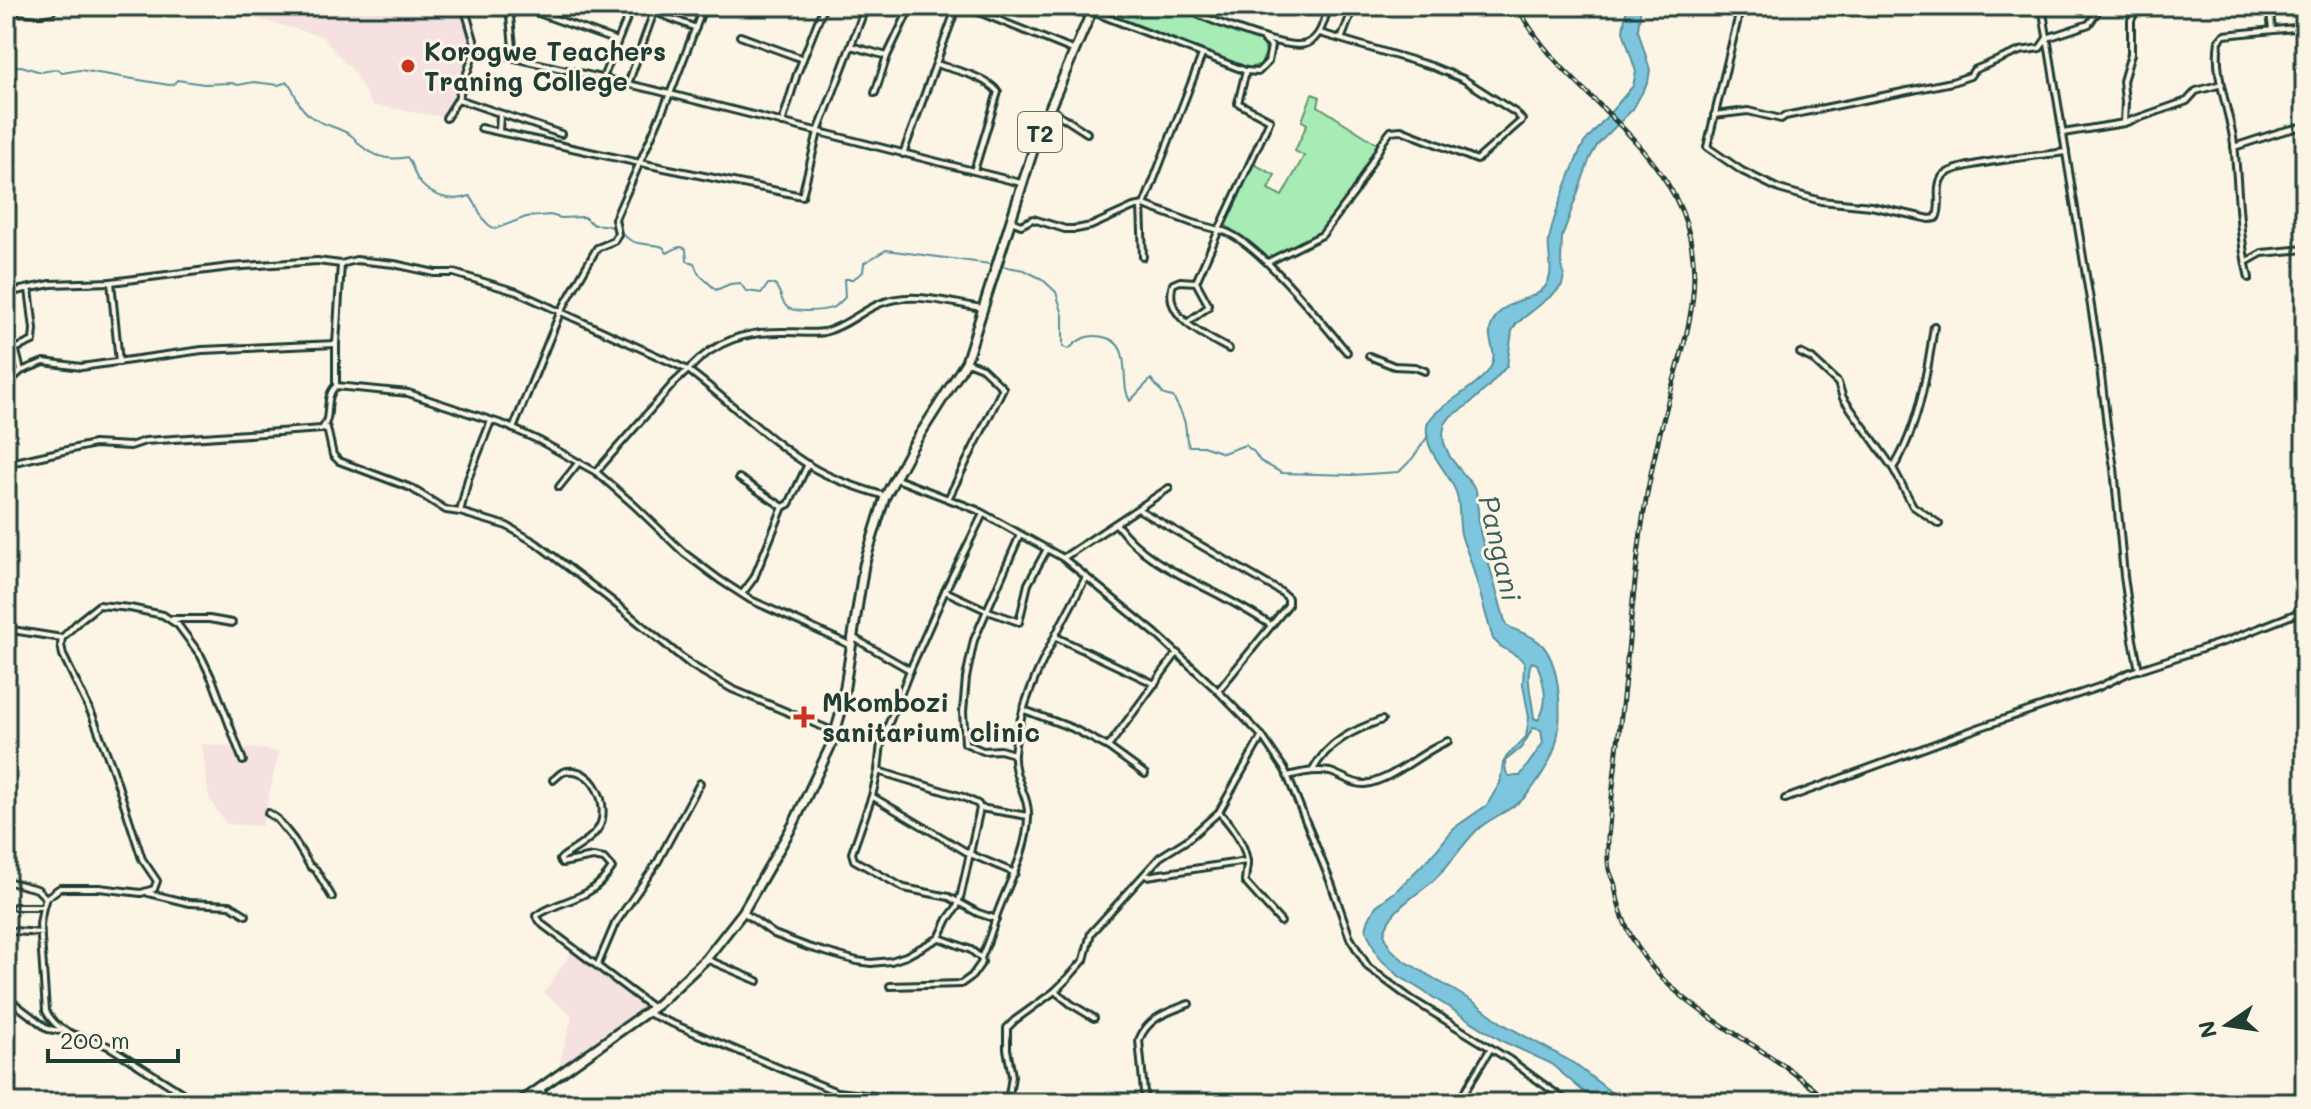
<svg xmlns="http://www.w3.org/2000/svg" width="2311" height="1109" font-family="Mali,sans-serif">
	<rect width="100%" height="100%" fill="#fcf5e5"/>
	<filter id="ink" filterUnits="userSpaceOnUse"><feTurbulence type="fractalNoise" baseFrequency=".0125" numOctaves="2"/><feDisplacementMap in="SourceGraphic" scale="16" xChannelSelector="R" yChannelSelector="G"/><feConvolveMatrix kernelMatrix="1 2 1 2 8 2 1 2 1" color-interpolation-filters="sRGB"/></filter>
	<g filter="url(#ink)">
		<!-- built -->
		<g fill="#f5e1df">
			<polygon points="240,6 462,6 474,47 456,98 444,117 372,105 353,71 321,36 239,14"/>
			<polygon points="202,744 279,751 262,826 226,824 209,798"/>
			<polygon points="573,949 650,1007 557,1073 572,1016 544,993"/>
		</g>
		<!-- green -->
		<g fill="#a7ebb5" stroke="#639474" stroke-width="2">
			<polygon points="1099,6 1171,6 1262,40 1266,52 1261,64 1247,69 1097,12"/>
			<polygon points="1312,94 1320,97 1318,106 1379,145 1352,192 1321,233 1268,259 1223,223 1252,163 1275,175 1268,189 1282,196 1304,156 1295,151 1307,124 1302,121"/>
		</g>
		<!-- water -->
		<path fill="#7dc6dd" stroke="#578f99" stroke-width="2" fill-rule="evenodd" d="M1627,6H1641L1638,30L1650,70L1648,82L1633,109L1598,144L1590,158L1562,237L1561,262L1564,276L1562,285L1556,292L1516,324L1512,331L1507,366L1487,388L1468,405L1451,416L1445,424L1443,433L1444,443L1450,457L1476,490L1480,532L1506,625C1518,633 1533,634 1543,646C1561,667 1563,721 1555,747C1551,762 1534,788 1523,799C1509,812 1491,817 1477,830C1461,846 1450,865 1433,881C1416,896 1389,909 1384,934L1390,948L1403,960L1477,1004L1503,1024L1572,1062L1625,1103H1597L1550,1063L1504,1042L1399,976L1378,957L1366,930L1368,921L1376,906L1396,891L1435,852L1454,828L1487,805L1500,783L1503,763L1507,756L1526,737L1529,717L1523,685L1524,663L1520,658L1500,646L1493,639C1486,616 1480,592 1473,569C1470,557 1464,546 1461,534C1458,520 1461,505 1456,492C1447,468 1424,453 1427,426C1429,410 1476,389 1489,370C1501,352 1484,340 1492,324C1505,294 1538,304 1548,282C1554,270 1547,252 1549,240C1555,210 1568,180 1579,153L1584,143L1633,86L1636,72L1623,31ZM1532,662L1537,664C1544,682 1550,703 1538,720L1534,718C1533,703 1524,673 1532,662ZM1533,728L1541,730L1543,743L1520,776H1509L1506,772L1505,761L1522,747Z"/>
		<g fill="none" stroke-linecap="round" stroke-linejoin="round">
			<!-- stream -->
			<path stroke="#578f99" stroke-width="2" d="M6,67L21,66L41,72L58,69L62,73L80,70L169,85L174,84L177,80L204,84L232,83L238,85L254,82L278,85L288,82C295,91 296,101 303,109C317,126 337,125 352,136C355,138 357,142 360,145C374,157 390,161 407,157C412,164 414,173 418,180C429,196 453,203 470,196C480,208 480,222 495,229L526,217L550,215L561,218L584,217L594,225C613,223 617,231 630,240C639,246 653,243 663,247L667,253C674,250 679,244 686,249L687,261L694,263L698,273L716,290L730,284L740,283L746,291L762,293L768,284H774C782,292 780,300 786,306C792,314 828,311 836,306C837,305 845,298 845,297L844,279H853L863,272L864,263L886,250L990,264L1024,270L1042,279L1056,292L1063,315V347L1069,349C1080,338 1088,334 1103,337C1135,343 1118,381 1130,401L1151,379L1164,395L1173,397C1178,406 1183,414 1185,424C1187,433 1185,438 1189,446H1203L1223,453L1245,445L1254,452L1260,461L1282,473L1352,475L1399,472L1412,459L1428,436"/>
			<defs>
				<g id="minor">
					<polyline points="509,6 514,58"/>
					<polyline points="519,6 617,41"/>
					<polyline points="640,6 696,28"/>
					<polyline points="964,6 1075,51"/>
					<path d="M1177,6C1200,15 1289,54 1308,43C1322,36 1324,19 1329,6"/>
					<polyline points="1454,6 1471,12 1482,6"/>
					<path d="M1741,6L1707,147L1742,171L1779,189L1821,201L1871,206L1930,219L1936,218C1943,205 1934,188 1943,176C1953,163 2045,155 2066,152"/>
					<polyline points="2042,6 2097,343 2107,425 2114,468 2124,576 2133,640 2139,670"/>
					<polyline points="2269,6 2272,29"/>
					<polyline points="6,10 39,13 52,11 55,6"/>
					<polyline points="1093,12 1246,71 1258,72 1268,62 1271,46 1263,39"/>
					<polyline points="740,36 803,59"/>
					<polyline points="1342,37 1354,6"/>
					<polyline points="851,46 887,56 911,6"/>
					<polyline points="476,47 514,58 654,90 1021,183"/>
					<path d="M936,64C955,70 985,76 998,92L974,171"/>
					<polyline points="603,78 632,6"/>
					<polyline points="628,84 656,6"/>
					<polyline points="875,93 887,56"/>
					<polyline points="458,99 561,134"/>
					<polyline points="1050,109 1087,133"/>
					<polyline points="1714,115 1748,111 1781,119 1785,116 1952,82 1970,76 1974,70 2020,51 2040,48 2047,38 2089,24 2101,6"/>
					<polyline points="446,118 458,99 476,47 464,6"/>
					<polyline points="782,123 797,74 824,6"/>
					<polyline points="2124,123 2187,101 2196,91 2222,84"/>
					<polyline points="481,128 640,163 802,196 818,132 866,6"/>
					<polyline points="499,131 500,115"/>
					<polyline points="2063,133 2124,123 2125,102 2123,81 2131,54 2131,20 2138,6"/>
					<polyline points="2234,147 2280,132 2305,126"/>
					<polyline points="903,154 957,6"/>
					<polyline points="1144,205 1202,55"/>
					<polyline points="1141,206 1143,257"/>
					<polyline points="1011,221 1021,225 1033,219 1065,229 1076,229 1091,226 1133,207 1144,205 1193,223 1219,230 1270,120 1238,103 1246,71"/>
					<polyline points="1268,262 1322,235 1354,193 1384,140 1391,131 1401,130 1477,160 1522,120 1516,113 1463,79 1431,66 1320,33"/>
					<polyline points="2246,262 2262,253 2305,249"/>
					<path d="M2249,278C2238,234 2239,189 2234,144C2230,111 2213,75 2219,41L2224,35L2305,27"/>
					<polyline points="111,282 119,362"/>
					<path d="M1196,282L1219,230C1252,234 1323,324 1347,352"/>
					<polyline points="6,293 51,284 111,282 230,267 317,261 341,264 356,260 394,264 435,273 454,273 517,292 688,370 673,384 596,472"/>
					<path d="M1188,322L1208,307V304L1196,282L1180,281L1173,284C1162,317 1205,336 1229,349"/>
					<path d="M1934,326C1928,370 1918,430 1893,468L1913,506L1939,524"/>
					<polyline points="16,351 21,371"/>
					<polyline points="6,353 33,341 34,329 29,289"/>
					<polyline points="1800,353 1812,359 1838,383 1843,398 1893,468"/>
					<polyline points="1369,356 1394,366 1415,367 1425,371"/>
					<polyline points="6,385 21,371 44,362 81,367 202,350 336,344"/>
					<polyline points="336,386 336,344 341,264"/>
					<polyline points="324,429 327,428 333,455 339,461 411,488 446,510 460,512 507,526 536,543 607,597 691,665 732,689 835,732"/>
					<polyline points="513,429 560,313 597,248 614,241 618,234 615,219 670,94 704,6"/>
					<path d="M6,464L94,444L130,446L145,441L322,429C333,416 323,398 336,386L408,393L505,425L540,441L596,472L634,505L684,553L720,580L751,600L850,645"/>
					<polyline points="739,478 783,507"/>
					<polyline points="894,478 977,510 1063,558 1155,633 1218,691 1262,736 1285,770 1331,883 1350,938 1368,967 1411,999 1510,1060 1569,1103"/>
					<polyline points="559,487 579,462"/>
					<path d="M885,496C860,488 833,480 810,466C766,439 730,401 688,370C716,340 746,331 787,332C799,332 813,334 824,332C845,327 860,312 879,304C911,290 949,303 982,308"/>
					<polyline points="948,499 1003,388 982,368 967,362"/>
					<polyline points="1138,509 1281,592 1288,598 1288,605 1218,691"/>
					<polyline points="460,512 468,479 491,421"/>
					<polyline points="983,514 945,591 910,670 881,743 878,771 872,796 852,853 854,860 904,888 949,897 978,913 996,919"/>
					<path d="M1117,525C1143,560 1183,576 1221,596C1238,605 1255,615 1271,625"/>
					<polyline points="1063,558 1169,488"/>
					<polyline points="945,591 988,611 1019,622 1028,584 1047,549"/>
					<polyline points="742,594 754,578 783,507 789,504 808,464"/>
					<polyline points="172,619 209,619 232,623"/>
					<path d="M6,629L62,638L61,645L63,655L93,717L113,770L142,859L157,881L154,889L141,893L99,888H60L46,898L43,907L40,924L46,1011C61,1039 84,1034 110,1047L198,1103"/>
					<polyline points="1056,637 1155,684"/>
					<polyline points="62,638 80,620 99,605 130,608 163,615 178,625 201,656 213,681 243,761"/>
					<polyline points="854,638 910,670"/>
					<polyline points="1024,710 1072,728 1108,747 1145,774"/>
					<polyline points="1108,747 1177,653"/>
					<polyline points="1014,754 1000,750 983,751 965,743 963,712 966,678 974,640 1020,535"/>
					<path d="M1313,770C1328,742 1353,730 1382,720"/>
					<path d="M1287,776C1302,773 1315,769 1330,772C1341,775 1354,785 1365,784C1393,780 1421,752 1448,741"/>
					<path d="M553,780C556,778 559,774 563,772C593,763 612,808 598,829C590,841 574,849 563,857L560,860L562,863L593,857L604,859L612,868C590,902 565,897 536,916L543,925L653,1008"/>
					<polyline points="873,797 970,854 1015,873"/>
					<polyline points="1785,799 1981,727 2099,687 2128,673 2229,640 2305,610"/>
					<polyline points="980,808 1028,816"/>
					<path d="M1219,812C1231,825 1246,845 1247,863C1247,869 1245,876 1245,882L1281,922"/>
					<polyline points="268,813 277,819 294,840 310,866 316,870 332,897"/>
					<polyline points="1147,876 1247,861"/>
					<polyline points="6,881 37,889 46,898"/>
					<polyline points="148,893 189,903 230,905 246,915"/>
					<polyline points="15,907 43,907"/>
					<polyline points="743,912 774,934 808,947 857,961 871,963 891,961 906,956 939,938 948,919 957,907 961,894 980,808 978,804 963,797 878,771"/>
					<polyline points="14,931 41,933"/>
					<polyline points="940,938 971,950 981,958"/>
					<polyline points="706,959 758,981"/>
					<polyline points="598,964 615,924 657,863 700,783"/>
					<path d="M890,986L961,984L972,976L982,962L981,958C987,944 992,931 996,917C1007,885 1027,853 1028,818C1030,796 1012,778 1014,753C1020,693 1059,630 1086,577"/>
					<polyline points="1055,991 1071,1004 1094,1018"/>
					<polyline points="6,997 48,1029 61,1031"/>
					<polyline points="647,1013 837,1092 940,1103"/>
					<polyline points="541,1089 546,1099 555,1103"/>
					<polyline points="1008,1102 1012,1076 1007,1049 1007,1028 1015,1020 1055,991 1068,978 1084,960 1091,933 1160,857 1187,840 1219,812 1262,736"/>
					<polyline points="834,1103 837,1092"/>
					<polyline points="966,1103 1072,1101 1080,1103"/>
					<path d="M1145,1103L1139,1040C1148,1017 1168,1012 1189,1004"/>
					<polyline points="1458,1103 1491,1048"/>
				</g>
				<polyline id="highway" points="519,1103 657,1005 706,959 743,912 793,825 832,743 841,712 864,565 885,497 912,447 966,362 1037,138 1094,6"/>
			</defs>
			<!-- minor casing -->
			<use href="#minor" stroke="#1f3d34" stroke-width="10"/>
			<!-- highway casing -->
			<use href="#highway" stroke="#1f3d34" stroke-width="13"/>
			<!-- minor -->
			<use href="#minor" stroke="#fcf5e5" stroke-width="4"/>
			<!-- highway -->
			<use href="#highway" stroke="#fcf5e5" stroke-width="7"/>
			<defs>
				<path id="rail" d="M1517,6C1559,87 1648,128 1682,212C1708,277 1686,338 1668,401C1657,442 1648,483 1642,525C1635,573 1631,622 1626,670C1620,726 1613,782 1608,838C1608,848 1607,859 1609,869C1610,875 1614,880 1615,886C1632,1003 1757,1030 1829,1103"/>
			</defs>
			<!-- rail casing -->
			<use href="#rail" stroke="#1f3d34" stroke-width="5"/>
			<!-- rail -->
			<use href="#rail" stroke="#fcf5e5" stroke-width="2" stroke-dasharray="6" stroke-linecap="butt"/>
		</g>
	</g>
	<!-- markers -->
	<g fill="#c8321e" stroke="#fcf5e5" stroke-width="3">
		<circle cx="408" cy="66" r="8"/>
		<path d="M800 705h8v8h8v8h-8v8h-8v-8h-8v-8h8z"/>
	</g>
	<g text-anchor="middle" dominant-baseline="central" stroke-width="6" stroke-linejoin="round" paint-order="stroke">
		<!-- shield labels -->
		<rect fill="#fcf5e5" stroke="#617469" stroke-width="2" x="1018" y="112" width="44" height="40" rx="6"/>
		<g font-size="24" font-weight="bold" fill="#1f3d34">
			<text x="1040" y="132">T2</text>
		</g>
		<!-- poi labels -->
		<g font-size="26" font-weight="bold" fill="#1f3d34" stroke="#fcf5e5" text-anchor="start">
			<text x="424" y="51">Korogwe Teachers<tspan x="424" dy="30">Traning College</tspan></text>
			<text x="822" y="702">Mkombozi<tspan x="822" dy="30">sanitarium clinic</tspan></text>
		</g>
		<!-- water labels -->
		<g font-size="28" font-style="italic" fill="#365f5e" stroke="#fcf5e5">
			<text transform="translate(1501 548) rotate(77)">Pangani</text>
		</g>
	</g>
	<!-- margin -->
	<rect width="2311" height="1109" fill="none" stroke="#fcf5e5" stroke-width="32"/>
	<rect x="16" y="16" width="2279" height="1077" fill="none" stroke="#1f3d34" stroke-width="3" filter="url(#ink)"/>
	<!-- north arrow -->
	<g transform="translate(2227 1025) rotate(257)" stroke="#fcf5e5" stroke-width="6" paint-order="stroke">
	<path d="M0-6L14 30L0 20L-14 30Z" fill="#1f3d34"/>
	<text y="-12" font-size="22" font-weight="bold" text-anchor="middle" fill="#1f3d34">N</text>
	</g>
	<!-- scale -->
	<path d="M48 1049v12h130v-12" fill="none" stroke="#1f3d34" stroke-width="4"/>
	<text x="60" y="1049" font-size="24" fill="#1f3d34" stroke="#fcf5e5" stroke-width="6" paint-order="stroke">200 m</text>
</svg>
